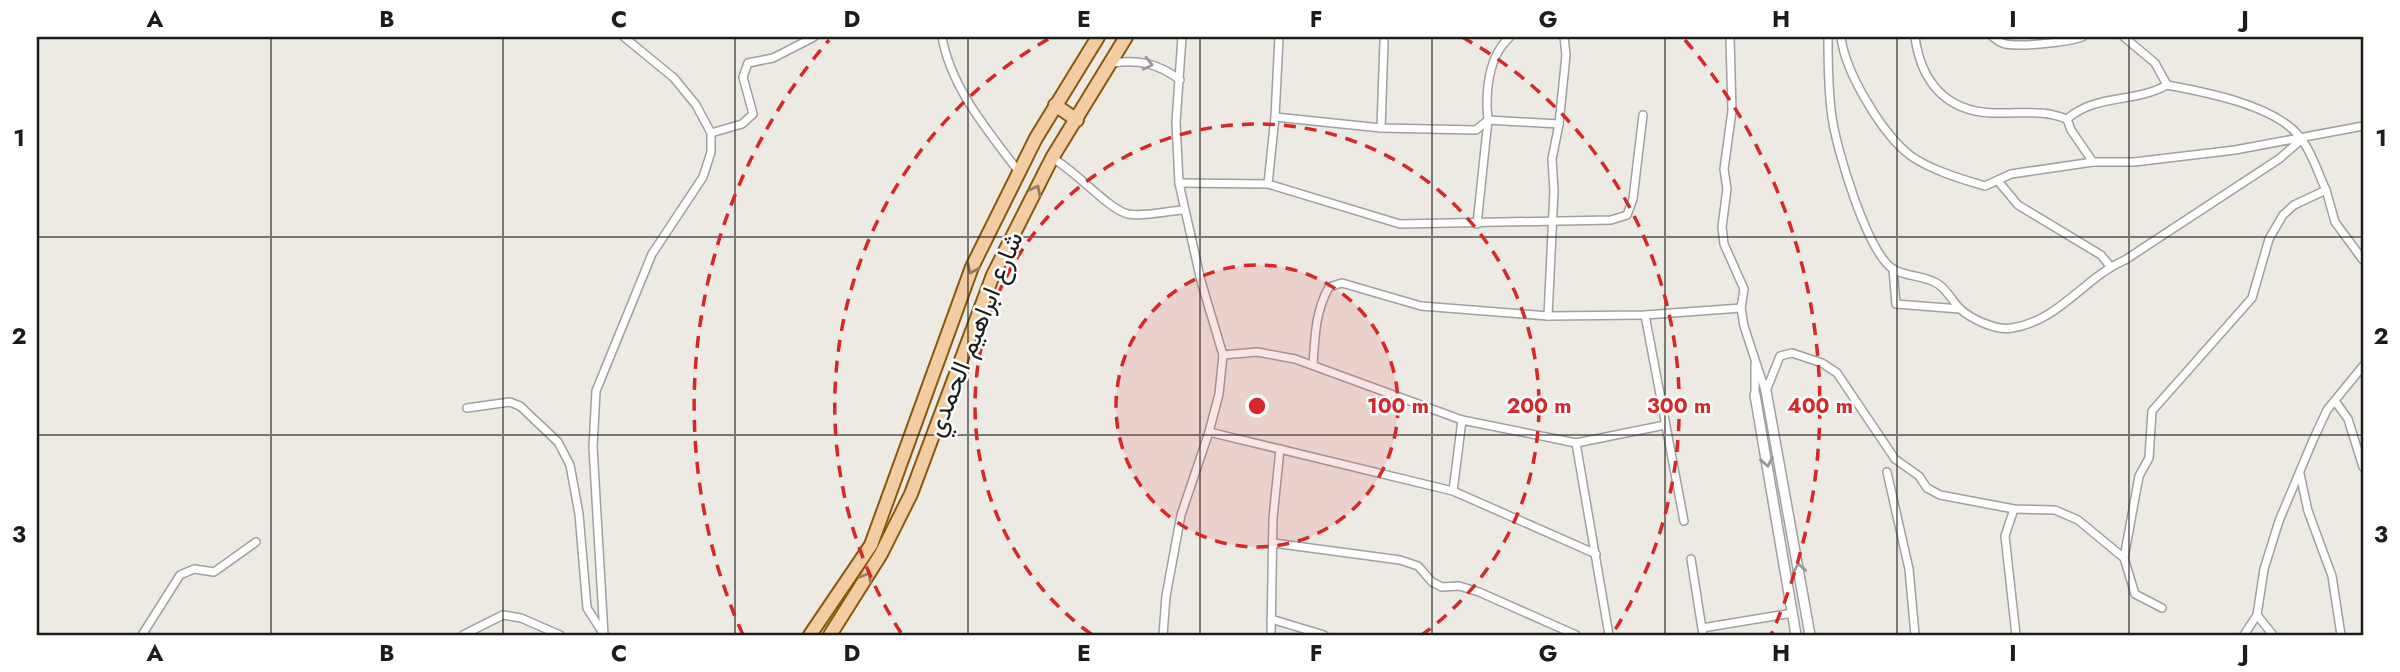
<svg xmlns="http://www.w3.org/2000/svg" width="2400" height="672" font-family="Jost,Vazirmatn,sans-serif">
	<rect width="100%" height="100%" fill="#ede9e3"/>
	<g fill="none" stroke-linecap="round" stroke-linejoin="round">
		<defs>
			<g id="minor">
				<path d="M942,37C951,88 988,131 1019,172"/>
				<polyline points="1730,37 1732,111 1724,169 1727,189 1722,227 1724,244 1744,289 1741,308 1744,326 1765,390"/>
				<path d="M1828,37C1828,63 1828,90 1832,117C1836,148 1867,252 1893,269C1905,277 1925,275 1938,284C1947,290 1952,300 1959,308C1971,319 1996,331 2012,328C2059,321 2085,277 2125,260L2279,159L2302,139"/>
				<path d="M1841,37C1845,72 1882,134 1911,156C1931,170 1961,179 1985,186L2011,174L2093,162H2134L2235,150L2363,126"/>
				<path d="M1915,37C1921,81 1945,111 1992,113C2021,114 2040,109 2067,119C2097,93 2133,104 2167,85C2205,92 2274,105 2299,136C2311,150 2318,173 2326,190L2294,205L2283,215L2269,239L2252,298L2152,411L2149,458L2139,476L2124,558"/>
				<path d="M1993,37C1996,39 1999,42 2002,43C2015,48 2070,42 2082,37"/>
				<polyline points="2124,37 2155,63 2167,85"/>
				<path d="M1113,63C1139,59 1159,64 1180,80"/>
				<polyline points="1275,117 1381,128 1476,130 1488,120 1559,124"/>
				<polyline points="2067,119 2071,130 2093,162"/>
				<polyline points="1381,128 1384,42"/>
				<polyline points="711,133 742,124 753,114 743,77 748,63 773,58 814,37"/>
				<path d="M1052,158C1074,169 1109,210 1128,214C1144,217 1167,211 1183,210"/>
				<polyline points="1998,181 2018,205 2101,255 2110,266"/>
				<polyline points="1179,183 1268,184 1400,224 1611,220 1627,215 1633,199 1643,115"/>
				<polyline points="1268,184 1275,117 1279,37"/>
				<polyline points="2326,190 2335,222 2363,260"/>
				<path d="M1477,224L1488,120C1485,93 1488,56 1510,37"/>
				<polyline points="1893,269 1896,304 1960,309"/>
				<polyline points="1645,315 1684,521"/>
				<polyline points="1548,316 1554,191 1552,159 1559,124 1566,55 1564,37"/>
				<polyline points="1223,355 1257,352 1295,359 1462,420 1576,443 1665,425"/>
				<polyline points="1755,364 1755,395"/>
				<path d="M1313,365C1315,337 1315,312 1329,287L1342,283L1421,306L1548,316L1645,315L1741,308"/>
				<polyline points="1766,391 1780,356 1792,353 1822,363 1837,373 1895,459 1919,476 1927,488 1940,495 2014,509 2055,510 2078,520 2124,558 2135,594 2162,608"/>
				<polyline points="2335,401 2348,419 2363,467"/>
				<polyline points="467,408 510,402 520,406 558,442 570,465 579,514 587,608 603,633"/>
				<polyline points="1209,432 1453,491 1596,554"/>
				<polyline points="1576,443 1609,635"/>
				<polyline points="1887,472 1909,569 1915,635"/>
				<polyline points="2300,474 2308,511 2332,576 2341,635"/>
				<polyline points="1453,491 1462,420"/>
				<polyline points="2014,509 2005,536 2016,635"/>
				<polyline points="1273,543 1400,560 1418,566 1432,582 1442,587 1459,586 1479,592 1576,635"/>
				<polyline points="1691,559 1703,635"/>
				<polyline points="2257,615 2273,635"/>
				<polyline points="1271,619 1324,635"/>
				<polyline points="1702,628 1793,613"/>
				<polyline points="142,635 180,575 194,569 214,572 256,542"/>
				<polyline points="463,635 503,615 521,618 560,635"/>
				<polyline points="604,635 593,447 596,391 652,254 703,177 711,152 711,133 696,105 674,78 624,37"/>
				<polyline points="1163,635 1166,596 1181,515 1209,432 1219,394 1223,355 1201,281 1179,183 1176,122 1182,37"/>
				<polyline points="1271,635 1273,518 1280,449"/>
				<polyline points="2244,635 2257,615 2264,569 2279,521 2313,440 2327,410 2363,366"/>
			</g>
			<g id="tertiary">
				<polyline points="1766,391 1810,635"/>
				<polyline points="1755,395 1796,635"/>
			</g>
			<g id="primary">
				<polyline points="1055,105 1077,120"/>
				<polyline points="810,635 871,545 972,267 1036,138 1098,37"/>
				<polyline points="830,635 881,554 911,494 993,275 1052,158 1126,37"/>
			</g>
		</defs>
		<!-- minor casing -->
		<use href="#minor" stroke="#a0a0a0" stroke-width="10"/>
		<!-- tertiary casing -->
		<use href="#tertiary" stroke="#a0a0a0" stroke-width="12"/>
		<!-- primary casing -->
		<use href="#primary" stroke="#88590d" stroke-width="16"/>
		<!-- minor -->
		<use href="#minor" stroke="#fff" stroke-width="7"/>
		<!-- tertiary -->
		<use href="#tertiary" stroke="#fff" stroke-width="9"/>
		<!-- primary -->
		<use href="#primary" stroke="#f3cca1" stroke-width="12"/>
	</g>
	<!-- one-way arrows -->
	<defs><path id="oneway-chevron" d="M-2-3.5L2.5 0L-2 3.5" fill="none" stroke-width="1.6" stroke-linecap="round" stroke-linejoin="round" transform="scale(1.75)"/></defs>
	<g stroke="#999">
		<use href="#oneway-chevron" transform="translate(1148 64) rotate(13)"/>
		<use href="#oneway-chevron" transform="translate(1767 462) rotate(80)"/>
		<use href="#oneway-chevron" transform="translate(1799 568) rotate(-100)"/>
	</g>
	<g stroke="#927d65">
		<use href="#oneway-chevron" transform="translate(1036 190) rotate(-63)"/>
		<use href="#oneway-chevron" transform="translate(972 269) rotate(113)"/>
		<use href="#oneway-chevron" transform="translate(867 577) rotate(-60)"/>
	</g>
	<!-- grid -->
	<path fill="none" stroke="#1c1c1c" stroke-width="2" stroke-opacity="0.55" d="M271,37V635M503,37V635M735,37V635M968,37V635M1200,37V635M1432,37V635M1665,37V635M1897,37V635M2129,37V635M37,237H2363M37,435H2363"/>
	<!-- distance rings -->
	<circle cx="1257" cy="406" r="141" fill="#d62828" fill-opacity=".12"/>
	<g fill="none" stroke="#d62828" stroke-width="3.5" stroke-dasharray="12 9">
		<circle cx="1257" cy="406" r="141"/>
		<path d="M1091 634A282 282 0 1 1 1423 634"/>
		<path d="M901 633A422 422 0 0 1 1052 37M1462 37A422 422 0 0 1 1613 633"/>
		<path d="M743 635A563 563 0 0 1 829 40M1685 40A563 563 0 0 1 1771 635"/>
	</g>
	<g text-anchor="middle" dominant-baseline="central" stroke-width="5" stroke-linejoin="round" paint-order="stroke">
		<!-- street labels -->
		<g font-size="26" fill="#1c1c1c" stroke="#fff">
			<text transform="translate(974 334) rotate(-68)">شارع ابراهيم الحمدي</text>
		</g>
	</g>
	<circle cx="1257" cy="406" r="10" fill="#d62828" stroke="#fff" stroke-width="3.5"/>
	<g font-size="21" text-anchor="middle" font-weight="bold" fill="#d62828" stroke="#fff" stroke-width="5" stroke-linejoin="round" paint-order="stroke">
		<text x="1398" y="413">100 m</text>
		<text x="1539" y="413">200 m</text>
		<text x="1679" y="413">300 m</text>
		<text x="1820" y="413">400 m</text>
	</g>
	<!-- border -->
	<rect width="2400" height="672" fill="none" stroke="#ffffff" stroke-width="77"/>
	<rect x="38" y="38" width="2324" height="596" fill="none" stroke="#1c1c1c" stroke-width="2.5"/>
	<g font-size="23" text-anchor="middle" font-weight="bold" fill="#1c1c1c">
		<text x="155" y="27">A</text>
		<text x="387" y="27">B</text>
		<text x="619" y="27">C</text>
		<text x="852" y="27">D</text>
		<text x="1084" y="27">E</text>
		<text x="1316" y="27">F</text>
		<text x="1548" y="27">G</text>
		<text x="1781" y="27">H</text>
		<text x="2013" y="27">I</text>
		<text x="2245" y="27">J</text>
		<text x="19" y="146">1</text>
		<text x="2381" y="146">1</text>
		<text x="19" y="344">2</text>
		<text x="2381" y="344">2</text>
		<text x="19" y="542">3</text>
		<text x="2381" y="542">3</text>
		<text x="155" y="661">A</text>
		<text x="387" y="661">B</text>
		<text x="619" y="661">C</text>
		<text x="852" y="661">D</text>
		<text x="1084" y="661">E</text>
		<text x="1316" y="661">F</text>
		<text x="1548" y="661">G</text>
		<text x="1781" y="661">H</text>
		<text x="2013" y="661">I</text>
		<text x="2245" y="661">J</text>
	</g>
</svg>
